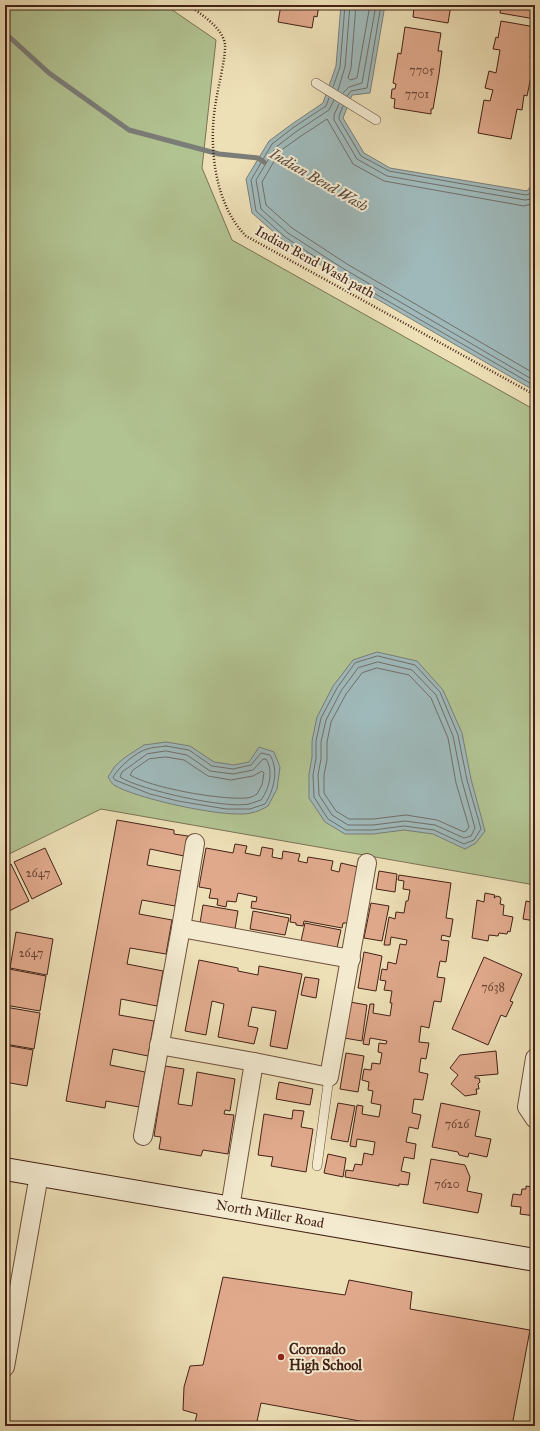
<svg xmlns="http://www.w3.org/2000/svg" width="540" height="1431" font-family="'IM FELL Great Primer',serif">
	<rect width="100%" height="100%" fill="#eddfb6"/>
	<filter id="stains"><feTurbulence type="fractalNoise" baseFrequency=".005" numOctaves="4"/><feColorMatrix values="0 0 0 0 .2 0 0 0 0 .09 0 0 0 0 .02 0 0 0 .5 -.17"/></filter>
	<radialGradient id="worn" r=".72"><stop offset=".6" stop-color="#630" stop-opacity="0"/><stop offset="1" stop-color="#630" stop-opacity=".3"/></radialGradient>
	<!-- green -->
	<polygon fill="#b2c392" stroke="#7b7254" points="5,5 165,5 216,40 202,168 232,240 535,410 535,885 101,809 5,856"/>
	<!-- water -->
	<g fill="#9fb9ba" stroke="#7b7d78">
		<polygon points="341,5 385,5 370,93 352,95 343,118 364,153 390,168 527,191 535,181 535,391 339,277 283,240 252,213 246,179 269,141 292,124 323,103 336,66"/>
		<polygon points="377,652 417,661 443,690 462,733 471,779 485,831 476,843 465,849 433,834 404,830 373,834 345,834 325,822 309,798 309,774 312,757 312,741 317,717 333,686 353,660"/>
		<path d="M166,742L190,746L214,762L234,765L249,762L259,747L274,752L280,767L277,789L268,806C263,809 257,812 251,813C227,819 134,798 114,785C111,783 110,780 108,777L115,766L124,758L144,745Z"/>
	</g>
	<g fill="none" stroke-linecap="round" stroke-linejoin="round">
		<!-- shore -->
		<g stroke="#726e68" stroke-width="1">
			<polyline points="356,5 351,68 348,78 350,80 357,78 370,5"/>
			<polyline points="333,87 340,67 345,5"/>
			<polyline points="338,90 345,67 350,5"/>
			<polyline points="343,93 349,87 362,83 376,5"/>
			<polyline points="347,96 351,91 367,88 381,5"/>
			<polyline points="329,98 326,106 294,127 272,144 251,180 256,211 285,237 341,274 535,386"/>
			<polyline points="334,100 329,110 297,131 276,147 256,180 261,209 288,233 344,269 535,381"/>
			<polyline points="339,104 334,115 334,120 357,159 387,176 525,200 531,199 535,195"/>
			<polyline points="343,106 339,116 339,119 361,156 389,171 526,195 529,194 535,187"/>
			<polyline points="535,203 524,206 384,181 353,164 327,119 301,136 280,151 262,182 266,205 292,228 347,264 535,374"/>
			<polygon points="378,656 415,665 440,692 458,735 467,780 481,829 474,840 464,844 434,830 404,826 373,830 346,830 328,819 314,797 313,775 316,758 316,741 321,718 337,688 355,663"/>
			<polygon points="378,662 412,670 436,695 453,736 462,781 475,828 471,836 464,838 435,825 405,821 373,825 348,825 332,815 319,795 318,775 321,759 321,742 326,720 341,691 358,668"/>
			<polygon points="377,668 409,675 431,698 448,738 456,783 469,827 466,831 464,832 437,820 406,815 373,819 349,819 336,811 324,793 324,775 327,760 327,742 331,722 346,694 362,673"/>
			<path d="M166,746L189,750L212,766L233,769L251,765L261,753L270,755C279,770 274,790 265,804L250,809H226L178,801L150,794L115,780L113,777C119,767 136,752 147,749C153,747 160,747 166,746Z"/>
			<path d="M166,751L187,755L210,771L233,774L253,770L263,759H266C274,771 269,789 261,800C257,801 253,803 249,804C226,809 140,790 120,777L122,772L147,754Z"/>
			<path d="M166,757L184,760L208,776L231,780L253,776L262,771L264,773L262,785L257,794C254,796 250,798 246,798C220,800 152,788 130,775L133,770L149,759Z"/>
		</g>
		<!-- stream -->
		<polyline stroke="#7b7d78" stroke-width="5" points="5,33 49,73 129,130 219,154 258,158 264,162"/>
	</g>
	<!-- building -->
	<g fill="#e0a98c" stroke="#442216">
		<polygon points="281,5 319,5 317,17 314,16 312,28 278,22"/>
		<polygon points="418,5 451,5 448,23 413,17 414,7 418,8"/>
		<polygon points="501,5 535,5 535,19 500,13"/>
		<polygon points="501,21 535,27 535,53 531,52 530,58 535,59 534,67 533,67 527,96 524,95 522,110 517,109 511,139 478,133 484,100 490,101 493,90 485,88 489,71 496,73 500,50 493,49 496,37 498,38"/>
		<polygon points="405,27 441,33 438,51 442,51 439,74 433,109 431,109 431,114 394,108 395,99 391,98 392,89 395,89 396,84 393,83 398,53 401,54"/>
		<polygon points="117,820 174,830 174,834 188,836 184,856 150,849 147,865 181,871 175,906 142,900 139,914 172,920 166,954 130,948 127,964 163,971 157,1006 121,999 119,1015 154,1021 148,1056 113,1049 110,1065 145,1072 139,1107 106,1101 105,1108 66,1101"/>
		<polygon points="235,844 247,846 245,853 260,856 262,847 273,849 272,857 282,859 283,851 300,854 298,861 307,863 308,857 333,861 331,870 339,872 341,863 358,867 348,923 343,923 342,928 304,921 303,926 296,925 296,923 290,922 291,915 251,908 252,901 256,902 257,897 238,893 236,902 227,901 226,907 217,905 218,899 209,898 211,889 199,887 206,848 233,853"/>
		<polygon points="45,848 62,884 32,899 14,862"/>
		<polygon points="11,864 29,901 5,913 5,867"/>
		<polygon points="379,871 397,874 395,892 376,889"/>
		<polygon points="399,875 451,883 446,918 453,919 450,937 442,935 441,940 449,941 446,962 440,961 437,977 445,978 441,1002 434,1001 429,1028 421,1026 419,1042 429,1043 426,1059 421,1058 419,1072 428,1074 423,1100 414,1099 412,1113 421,1115 418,1129 409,1127 406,1142 416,1144 414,1159 404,1157 401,1171 410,1173 408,1185 399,1184 399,1186 345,1177 346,1170 353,1171 355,1164 362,1165 364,1153 373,1155 375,1142 357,1139 356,1147 350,1146 357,1105 363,1106 362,1114 379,1117 381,1105 371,1103 373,1091 368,1090 369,1082 362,1080 364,1069 371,1070 372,1063 380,1064 382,1053 378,1052 379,1043 386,1044 387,1041 370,1038 369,1045 363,1044 370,1004 374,1004 373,1013 390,1016 392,1003 390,1003 392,991 384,990 386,981 380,980 382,969 387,970 388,962 396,964 400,944 406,945 407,940 391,937 390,945 384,945 389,917 395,919 396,912 404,913 406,901 408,901 410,890 403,889 404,881 398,880"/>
		<polygon points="485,893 495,895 494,898 497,896 500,897 501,899 500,904 504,905 503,915 513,917 510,932 508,931 507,934 499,933 498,936 489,935 488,941 472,938 477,900 484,902"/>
		<polygon points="526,901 535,903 535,921 523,919"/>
		<polygon points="371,903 389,906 382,941 364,938"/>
		<polygon points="203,905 238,911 235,929 200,923"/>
		<polygon points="253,911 289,918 285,935 250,929"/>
		<polygon points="305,923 341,930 337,948 301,941"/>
		<polygon points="16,932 53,939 47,975 10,968"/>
		<polygon points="364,952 382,956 376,991 358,988"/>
		<polygon points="484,957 522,974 510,1001 513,1002 506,1017 501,1015 488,1045 452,1029"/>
		<polygon points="199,960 238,968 238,971 258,975 259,966 302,974 287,1049 270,1046 276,1011 252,1007 248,1026 258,1028 254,1044 218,1037 224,1004 212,1001 206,1035 185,1031"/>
		<polygon points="9,969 46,976 40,1011 5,1005 5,992"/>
		<polygon points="305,977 319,979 316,998 301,995"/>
		<polygon points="350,1002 367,1005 362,1041 344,1038"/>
		<polygon points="5,1007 40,1013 34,1049 5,1044"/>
		<polygon points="5,1045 33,1050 27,1086 5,1082"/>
		<polygon points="496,1051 498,1074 475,1076 475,1078 479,1078 480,1082 478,1084 479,1089 476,1089 477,1094 465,1096 451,1084 458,1075 450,1068 460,1055"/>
		<polygon points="346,1053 364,1056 358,1092 340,1089"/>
		<polygon points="165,1066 184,1069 178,1104 192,1106 197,1072 235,1079 230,1111 225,1110 224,1114 234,1115 228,1154 203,1150 201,1156 159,1149 161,1137 154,1136"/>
		<polygon points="279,1082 313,1089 310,1105 276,1099"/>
		<polygon points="338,1103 355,1106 348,1142 331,1139"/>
		<polygon points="441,1103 480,1111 475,1136 491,1139 487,1157 469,1153 468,1157 459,1155 458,1152 432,1147"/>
		<polygon points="293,1110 304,1111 301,1127 313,1129 306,1172 271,1166 273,1157 258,1155 264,1114 292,1119"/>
		<polygon points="328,1154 346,1158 343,1177 324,1173"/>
		<polygon points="431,1159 465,1165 470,1177 467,1191 482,1194 478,1213 423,1203"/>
		<polygon points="535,1172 535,1216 520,1214 521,1207 511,1206 513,1194 521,1195 522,1189 526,1189 526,1186 532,1187"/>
		<polygon points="223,1277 345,1295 349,1280 412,1292 410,1309 530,1330 512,1426 387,1426 261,1403 256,1426 194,1426 197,1414 183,1410 184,1387 190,1366 203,1365"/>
	</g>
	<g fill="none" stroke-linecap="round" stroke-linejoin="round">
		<defs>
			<g id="lane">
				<polyline points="316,83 376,120"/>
				<polyline points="317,1166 329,1077"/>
			</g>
			<g id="street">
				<polyline points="181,928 351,959"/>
				<polyline points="159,1045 254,1062"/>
				<polyline points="535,1058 527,1107 535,1119"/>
				<polyline points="143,1136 181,928 195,843"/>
				<polyline points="230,1208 254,1062 329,1077 367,863"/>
				<polyline points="5,1367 39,1175"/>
			</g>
			<polyline id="secondary" points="5,1169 535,1260"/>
		</defs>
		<!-- lane casing -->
		<use href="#lane" stroke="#6e513e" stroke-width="10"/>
		<!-- street casing -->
		<use href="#street" stroke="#6e513e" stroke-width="20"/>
		<!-- secondary casing -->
		<use href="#secondary" stroke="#442216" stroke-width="24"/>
		<!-- path -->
		<g stroke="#442216" stroke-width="2.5" stroke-dasharray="1 2" stroke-linecap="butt">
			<path d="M188,5C201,14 222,27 225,44C226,57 218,87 216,101C208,144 214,204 246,236L535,395"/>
			<polyline points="193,8 196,5"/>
		</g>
		<!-- lane -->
		<use href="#lane" stroke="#f3ead0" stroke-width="9"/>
		<!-- street -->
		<use href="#street" stroke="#f3ead0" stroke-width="18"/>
		<!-- secondary -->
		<use href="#secondary" stroke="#f3ead0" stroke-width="22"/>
	</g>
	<!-- markers -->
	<circle fill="#8f2418" stroke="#f3ead0" stroke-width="1.5" cx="281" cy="1357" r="4"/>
	<g text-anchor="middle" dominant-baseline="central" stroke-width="4" stroke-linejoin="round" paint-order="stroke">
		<!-- number labels -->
		<g font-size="12" fill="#6b4434">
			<text x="422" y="70">7705</text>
			<text x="417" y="94">7701</text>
			<text x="38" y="873">2647</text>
			<text x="31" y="953">2647</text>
			<text x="493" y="987">7638</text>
			<text x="457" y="1124">7626</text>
			<text x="447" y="1184">7620</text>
		</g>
		<!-- street labels -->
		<g font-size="14" fill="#442216" stroke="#f3ead0">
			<text transform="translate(315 262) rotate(29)">Indian Bend Wash path</text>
			<text transform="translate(270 1214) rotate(10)">North Miller Road</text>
		</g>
		<!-- poi labels -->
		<g font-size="14" font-weight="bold" fill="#442216" stroke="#f3ead0" text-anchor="start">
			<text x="289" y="1349">Coronado<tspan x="289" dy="16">High School</tspan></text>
		</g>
		<!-- water labels -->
		<g font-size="15" font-style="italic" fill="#5b483f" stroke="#f3ead0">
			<text transform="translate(319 180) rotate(30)">Indian Bend Wash</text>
		</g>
	</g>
	<!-- margin -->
	<rect width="540" height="1431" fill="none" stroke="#eddfb6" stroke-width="20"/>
	<rect x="6" y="6" width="528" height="1419" fill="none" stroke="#442216" stroke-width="2"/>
	<rect x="10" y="10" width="520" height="1411" fill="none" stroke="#442216"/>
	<rect width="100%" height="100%" filter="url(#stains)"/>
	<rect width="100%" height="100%" fill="url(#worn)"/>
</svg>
